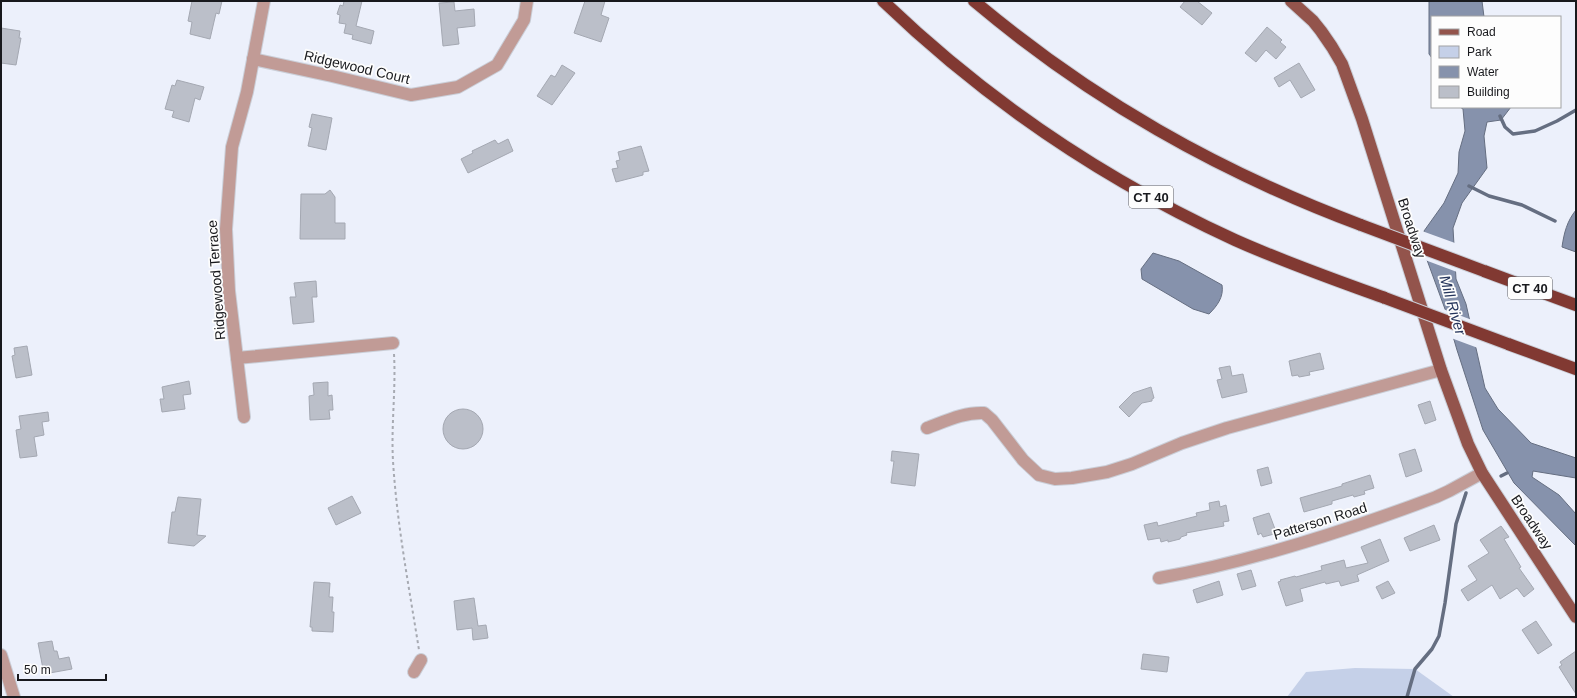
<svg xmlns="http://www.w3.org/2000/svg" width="1577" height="698" font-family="Arial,sans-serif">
	<rect width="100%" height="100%" fill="#ecf0fb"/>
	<!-- green -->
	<polygon fill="#c5d0e8" points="1355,668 1415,669 1454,697 1287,697 1306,672"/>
	<!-- water -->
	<g fill="#8692ac" stroke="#656e81">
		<polygon points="1429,1 1482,1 1484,17 1432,17 1432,58 1429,54"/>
		<polygon points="1460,107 1511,107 1501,120 1487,122 1484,136 1487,168 1462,203 1453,228 1456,279 1466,304 1485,388 1498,409 1531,443 1576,458 1576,478 1533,471 1532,477 1559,495 1576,514 1576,546 1514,483 1483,430 1457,350 1445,309 1427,260 1424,231 1444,203 1458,173 1459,152 1465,131 1463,109"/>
		<path d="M1576,210V252L1562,247C1564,233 1567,221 1576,210Z"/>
		<path d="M1153,253L1179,261L1222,285C1224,297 1217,306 1209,314L1193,309L1142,279L1141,269Z"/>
	</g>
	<!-- pier -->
	<g fill="#ecf0fb">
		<polygon points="1422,231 1455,243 1457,272 1425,260"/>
		<polygon points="1443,309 1472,320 1478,348 1451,338"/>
	</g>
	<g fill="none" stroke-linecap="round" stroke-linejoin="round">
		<!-- stream -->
		<g stroke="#656e81" stroke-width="3.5">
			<polyline points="1500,116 1505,127 1513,134 1535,131 1557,121 1576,110"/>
			<polyline points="1469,186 1489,196 1522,205 1555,221"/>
			<polyline points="1501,476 1507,473"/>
			<polyline points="1407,697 1415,669 1432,649 1439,636 1445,603 1456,524 1466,493"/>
		</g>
	</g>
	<!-- building -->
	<g fill="#bbbfc9" stroke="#a4a8b2">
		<polygon points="192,1 222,1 219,14 216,13 210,39 190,34 192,22 188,21"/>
		<polygon points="344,1 362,1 356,26 374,31 371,44 352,39 353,35 344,33 346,24 339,23 340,15 337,14 340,5 343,6"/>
		<polygon points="585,1 605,1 601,15 609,18 601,42 574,33"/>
		<polygon points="1185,1 1197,1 1212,13 1202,25 1180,7"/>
		<polygon points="454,2 455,11 474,9 475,26 457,28 459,44 443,46 439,3"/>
		<polygon points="1267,27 1282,40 1280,42 1286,47 1276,59 1266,50 1256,62 1245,53"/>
		<polygon points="1,28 20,31 19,38 21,38 16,65 1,63"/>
		<polygon points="1299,63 1315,90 1301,98 1290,80 1279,87 1274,78"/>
		<polygon points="562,65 575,73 552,105 537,96 551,75 555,77"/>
		<polygon points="177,80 204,87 200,100 195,98 189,122 172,117 174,111 165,109 172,85 175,86"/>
		<polygon points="312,114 332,118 326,150 308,146 312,128 309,127"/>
		<polygon points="508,139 513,151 468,173 461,159 473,153 472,151 495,140 498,144"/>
		<polygon points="641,146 649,171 643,172 643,175 616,182 612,169 618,168 616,161 620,160 618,152"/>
		<polygon points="330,190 335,197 335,223 345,223 345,239 300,239 301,194 325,194"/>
		<polygon points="316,281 317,297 312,297 314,322 293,324 290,297 296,297 294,283"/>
		<polygon points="27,346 32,375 16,378 12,356 15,355 14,348"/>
		<polygon points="1320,353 1324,369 1309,372 1310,375 1299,377 1298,375 1292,376 1289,361"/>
		<polygon points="1230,366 1232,376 1243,374 1247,392 1222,398 1217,380 1222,379 1219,368"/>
		<polygon points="189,381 191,394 183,395 185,409 162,412 160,399 164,399 162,387"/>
		<polygon points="328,382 328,396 332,395 333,410 329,410 330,419 310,420 309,396 314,395 313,383"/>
		<polygon points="1151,387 1154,398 1152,399 1152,401 1142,403 1129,417 1119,407 1133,393"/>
		<polygon points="1430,401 1436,420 1425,424 1418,405"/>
		<circle cx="463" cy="429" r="20"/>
		<polygon points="48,412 49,421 42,422 44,435 34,437 37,456 20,458 16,430 21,429 19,416"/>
		<polygon points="1415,449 1422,471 1406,477 1399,454"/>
		<polygon points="892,451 919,454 915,486 891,483 894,461 891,461"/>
		<polygon points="1268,467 1272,483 1261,486 1257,470"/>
		<polygon points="1370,475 1374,488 1364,491 1365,494 1354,497 1353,495 1332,501 1332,504 1304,512 1300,498 1342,486 1342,484"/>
		<polygon points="352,496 361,513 336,525 328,508"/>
		<polygon points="178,497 201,499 197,535 206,536 194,546 168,543 172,512 175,512"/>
		<polygon points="1219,501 1220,507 1226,505 1229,521 1223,522 1224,526 1186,533 1187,535 1181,537 1180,539 1168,542 1168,540 1161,542 1160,538 1148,540 1144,525 1157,522 1158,526 1197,516 1196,513 1210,510 1209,503"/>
		<polygon points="1269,513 1275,529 1272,530 1274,534 1263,537 1261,533 1258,535 1253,518"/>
		<polygon points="1434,525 1440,540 1410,551 1404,538"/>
		<polygon points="1501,526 1509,537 1504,539 1521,567 1519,568 1534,589 1524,597 1517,588 1500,599 1492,585 1468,601 1461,590 1477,580 1468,566 1489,553 1480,540"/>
		<polygon points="1380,539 1389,561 1357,575 1359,581 1341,586 1339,581 1326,584 1325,582 1300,589 1303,601 1286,606 1278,582 1281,581 1280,580 1295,576 1296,577 1322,570 1321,566 1344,560 1346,568 1368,563 1361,547"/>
		<polygon points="1251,570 1256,586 1242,590 1237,574"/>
		<polygon points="1219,581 1223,595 1197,603 1193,590"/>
		<polygon points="1388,581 1395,593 1382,599 1376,587"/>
		<polygon points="314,582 330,583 329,597 333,597 332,612 334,612 333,632 312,631 312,627 310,627"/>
		<polygon points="474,598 478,626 486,625 488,638 473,640 472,628 457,630 454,601"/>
		<polygon points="1536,621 1552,645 1538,654 1522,630"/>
		<polygon points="52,641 54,651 57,651 59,659 69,657 72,669 44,674 38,643"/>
		<polygon points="1576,651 1576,694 1559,667 1562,665 1560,662"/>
		<polygon points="1143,654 1169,657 1167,672 1141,669"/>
	</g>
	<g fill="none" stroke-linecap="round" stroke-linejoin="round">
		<defs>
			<g id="minor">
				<polyline points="253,59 332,76 411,95 458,87 497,65 524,20 527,1"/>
				<polyline points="237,358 393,343"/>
				<polyline points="244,417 229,291 226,229 232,147 247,92 264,1"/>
				<path d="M927,428C946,421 964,412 984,413L992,420L1023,460L1039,475L1055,479L1072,478L1107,472L1132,464L1182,443L1227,428L1441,370"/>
				<path d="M1159,578C1254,561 1346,531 1436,497L1449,491L1482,473"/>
				<polyline points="1,655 14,697"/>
				<polyline points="414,672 421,660"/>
			</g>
			<polyline id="major" points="1291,1 1313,21 1321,31 1332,47 1342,64 1362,119 1441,370 1468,444 1482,473 1576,617"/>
			<g id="highway">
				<path d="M883,1C986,100 1106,181 1235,240C1284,262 1335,280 1385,298"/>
				<path d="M974,1C1092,100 1217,171 1361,225"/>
				<polyline points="1484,271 1576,305"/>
				<polyline points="1508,344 1576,369"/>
			</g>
		</defs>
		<!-- minor casing -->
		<use href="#minor" stroke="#caced7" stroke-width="14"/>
		<!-- major casing -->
		<use href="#major" stroke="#caced7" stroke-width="14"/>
		<!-- highway casing -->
		<use href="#highway" stroke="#caced7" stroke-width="14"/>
		<!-- path -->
		<path stroke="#a7aab2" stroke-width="2" stroke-dasharray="3 3" stroke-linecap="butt" d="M394,354C396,390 391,425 393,461C397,525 409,587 419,650"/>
		<!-- minor -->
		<use href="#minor" stroke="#c19b96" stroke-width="12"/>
		<!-- major -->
		<use href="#major" stroke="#93544c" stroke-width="12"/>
		<!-- highway -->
		<use href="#highway" stroke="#813932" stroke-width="12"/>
		<defs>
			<g id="highway-bridge">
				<polyline points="1361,225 1484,271"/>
				<polyline points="1385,298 1508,344"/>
			</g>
		</defs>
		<!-- highway-bridge casing -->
		<use href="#highway-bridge" stroke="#caced7" stroke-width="14" stroke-linecap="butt"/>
		<!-- highway-bridge -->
		<use href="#highway-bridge" stroke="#813932" stroke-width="12"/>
	</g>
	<g text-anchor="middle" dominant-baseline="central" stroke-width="3.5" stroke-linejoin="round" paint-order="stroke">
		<!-- shield labels -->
		<g fill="#fdfdfd" stroke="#5d5d60" stroke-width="1">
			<rect x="1129" y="186" width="44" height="22" rx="3"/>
			<rect x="1508" y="277" width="44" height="22" rx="3"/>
		</g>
		<g font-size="13" font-weight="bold" fill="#18191d">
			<text x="1151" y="197">CT 40</text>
			<text x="1530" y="288">CT 40</text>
		</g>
		<!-- street labels -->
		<g font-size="14" fill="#18191d" stroke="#fdfdfd">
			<text transform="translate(357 67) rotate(13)">Ridgewood Court</text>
			<text transform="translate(1412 228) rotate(72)">Broadway</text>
			<text transform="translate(216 280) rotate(-94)">Ridgewood Terrace</text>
			<text transform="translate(1320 521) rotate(-17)">Patterson Road</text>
			<text transform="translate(1532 522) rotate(56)">Broadway</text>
		</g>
		<!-- water labels -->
		<g font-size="15" font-style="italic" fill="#25355c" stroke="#fdfdfd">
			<text transform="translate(1453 305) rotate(74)">Mill River</text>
		</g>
	</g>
	<!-- border -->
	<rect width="1577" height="698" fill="none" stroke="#18191d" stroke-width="4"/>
	<!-- legend -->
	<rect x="1431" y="16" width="130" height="92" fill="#fdfdfd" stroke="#a1a2a3"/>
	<rect x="1439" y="29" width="20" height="6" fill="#93544c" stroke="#a1a2a3"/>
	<text x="1467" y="36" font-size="12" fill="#18191d">Road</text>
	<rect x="1439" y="46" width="20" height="12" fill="#c5d0e8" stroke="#a1a2a3"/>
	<text x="1467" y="56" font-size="12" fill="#18191d">Park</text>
	<rect x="1439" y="66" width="20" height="12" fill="#8692ac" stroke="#a1a2a3"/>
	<text x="1467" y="76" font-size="12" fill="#18191d">Water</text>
	<rect x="1439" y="86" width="20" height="12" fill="#bbbfc9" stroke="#a1a2a3"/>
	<text x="1467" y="96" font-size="12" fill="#18191d">Building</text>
	<!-- scale -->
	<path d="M18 674v6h88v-6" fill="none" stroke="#18191d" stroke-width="2"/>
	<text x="24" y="674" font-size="12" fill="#18191d" stroke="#fdfdfd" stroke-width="3" paint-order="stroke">50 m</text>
</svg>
